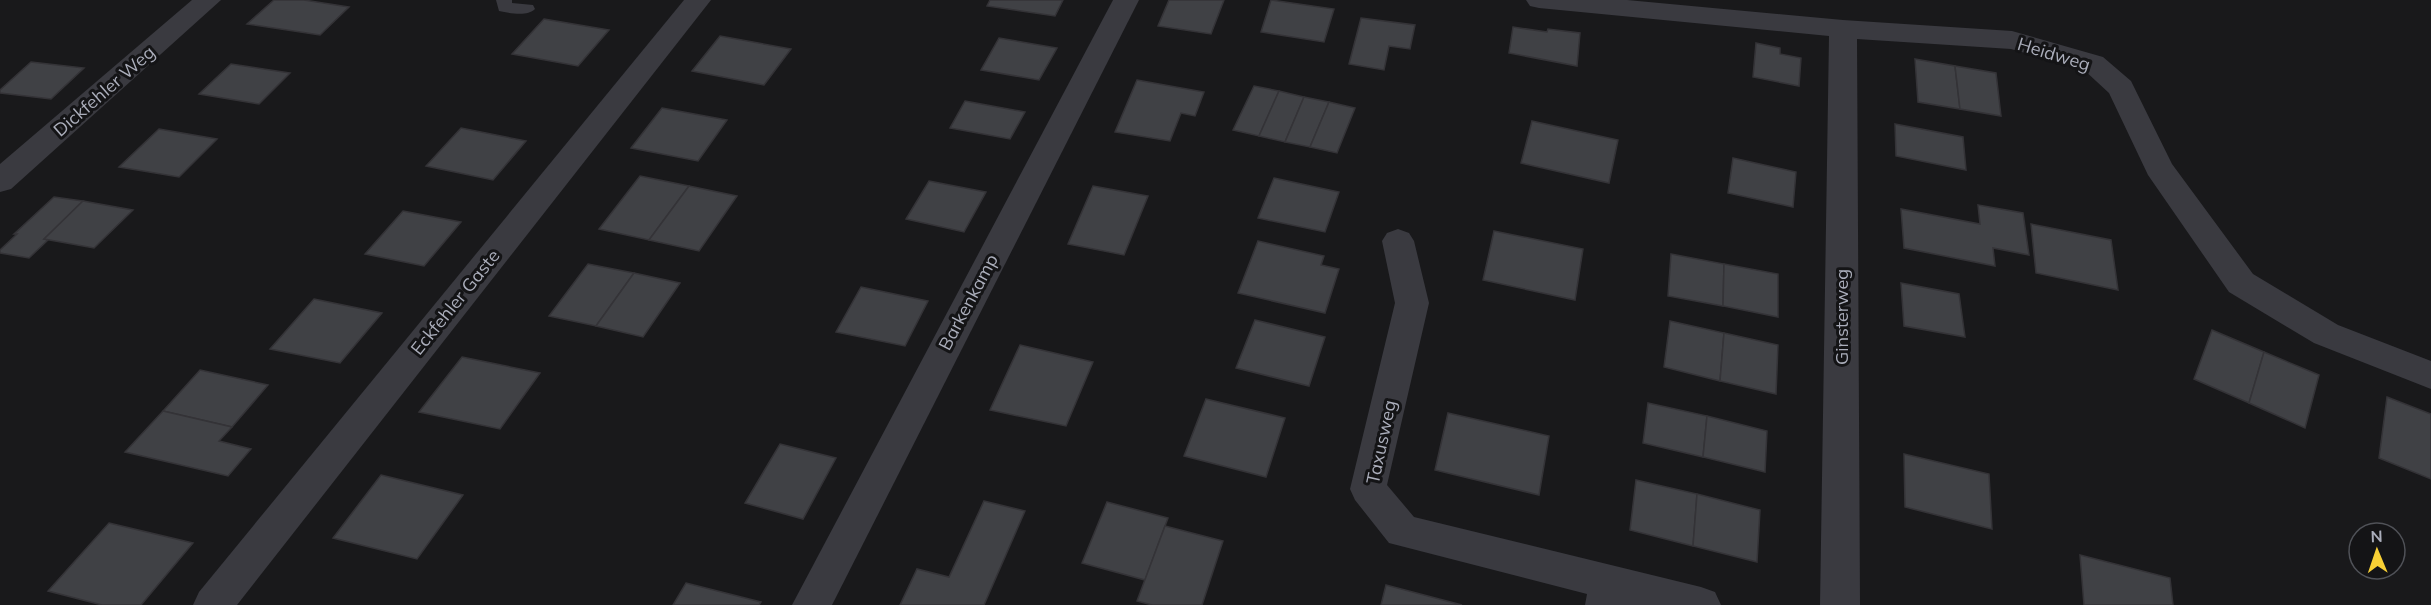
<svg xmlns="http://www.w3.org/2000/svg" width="2431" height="605" font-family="Mulish,sans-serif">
	<rect width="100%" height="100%" fill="#19191b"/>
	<!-- building -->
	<g fill="#404145" stroke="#343337" stroke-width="1.5">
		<polygon points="274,0 304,0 349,7 320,35 247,24"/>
		<polygon points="990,0 1063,0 1055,16 987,6"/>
		<polygon points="1169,0 1224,0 1211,34 1158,26"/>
		<polygon points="1271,0 1334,9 1324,42 1261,32"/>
		<polygon points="1361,18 1415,25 1410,49 1389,46 1384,70 1349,64"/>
		<polygon points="544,19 609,30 578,66 512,54"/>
		<polygon points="1513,27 1547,32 1548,29 1580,33 1577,66 1509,53"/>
		<polygon points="720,36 791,49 764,85 692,71"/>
		<polygon points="999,38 1057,48 1039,80 981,70"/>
		<polygon points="1756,43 1780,48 1780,54 1801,58 1799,86 1753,77"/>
		<polygon points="1915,59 1955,66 1960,109 1918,102"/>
		<polygon points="31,62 84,68 51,99 0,93 0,90"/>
		<polygon points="231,64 290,73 259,104 199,94"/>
		<polygon points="1955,66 1996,73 2001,116 1960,109"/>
		<polygon points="1137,80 1204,92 1195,116 1181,113 1170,141 1115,132"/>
		<polygon points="1254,86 1279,91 1259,136 1233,130"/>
		<polygon points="1279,91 1304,97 1285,142 1259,136"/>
		<polygon points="1304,97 1329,102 1310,147 1285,142"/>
		<polygon points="965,101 1025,112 1010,139 950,128"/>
		<polygon points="1329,102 1355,108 1337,153 1310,147"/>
		<polygon points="662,108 727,120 698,161 631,148"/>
		<polygon points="1532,121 1618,140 1609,183 1521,163"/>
		<polygon points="1895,124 1963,137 1966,170 1896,156"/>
		<polygon points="461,128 526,141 493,180 426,166"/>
		<polygon points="159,129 217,139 179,177 119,167"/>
		<polygon points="1733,158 1796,172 1793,207 1728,193"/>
		<polygon points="640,176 689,186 649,240 599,229"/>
		<polygon points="1274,178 1339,192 1325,232 1258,218"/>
		<polygon points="929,181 986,192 964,232 906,219"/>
		<polygon points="689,186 737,196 699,251 649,240"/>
		<polygon points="1093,186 1148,196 1124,255 1068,244"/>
		<polygon points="54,197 83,201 44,239 48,240 29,258 0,253 0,250 17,234 14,234"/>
		<polygon points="83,201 133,210 94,248 44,239"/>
		<polygon points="1978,205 2023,213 2029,255 1993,248 1995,266 1904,248 1901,209 1980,224"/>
		<polygon points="403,211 461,222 424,266 365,254"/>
		<polygon points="2031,224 2111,240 2118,290 2036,273"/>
		<polygon points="1494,231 1583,249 1575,300 1483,280"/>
		<polygon points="1258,241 1324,256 1321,265 1339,269 1325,313 1238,293"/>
		<polygon points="1671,254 1724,264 1723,306 1668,296"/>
		<polygon points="588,264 634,273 596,326 549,316"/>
		<polygon points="1724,264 1778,274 1778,317 1723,306"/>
		<polygon points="634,273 680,283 643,337 596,326"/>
		<polygon points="1901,283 1959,294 1965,337 1904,326"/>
		<polygon points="861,287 928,301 905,346 836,332"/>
		<polygon points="314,299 382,313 340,363 270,349"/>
		<polygon points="1255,320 1325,337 1309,386 1236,368"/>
		<polygon points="1670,321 1724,333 1720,381 1664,367"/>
		<polygon points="2212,330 2264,352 2249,403 2194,379"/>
		<polygon points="1724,333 1778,345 1776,394 1720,381"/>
		<polygon points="1020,345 1093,362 1066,426 990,410"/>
		<polygon points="2264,352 2319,375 2305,428 2249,403"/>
		<polygon points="462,357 540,373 500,429 419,412"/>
		<polygon points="200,370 268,385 232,427 163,411"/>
		<polygon points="2387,397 2431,414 2431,479 2379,458"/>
		<polygon points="1206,399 1285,418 1266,477 1184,456"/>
		<polygon points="1648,403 1707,416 1703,457 1643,443"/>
		<polygon points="163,411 232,427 219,441 251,449 228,476 125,452"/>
		<polygon points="1448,413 1549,436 1539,495 1435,470"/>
		<polygon points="1707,416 1767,431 1765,472 1703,457"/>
		<polygon points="780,444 836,458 803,519 745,503"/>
		<polygon points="1904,454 1989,474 1992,529 1905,507"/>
		<polygon points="381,475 463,495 417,559 333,538"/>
		<polygon points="1636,480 1697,494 1693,546 1630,530"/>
		<polygon points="1697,494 1760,510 1757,562 1693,546"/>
		<polygon points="984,501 1025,511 984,605 900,605 917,569 949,577"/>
		<polygon points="1107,502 1168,518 1145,580 1082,563"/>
		<polygon points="109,523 193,543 141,605 102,605 48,591"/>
		<polygon points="1165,526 1223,541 1202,605 1152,605 1137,601"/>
		<polygon points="2080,555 2170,578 2173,605 2084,605"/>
		<polygon points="686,583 761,602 759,605 673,605"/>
		<polygon points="1386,585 1462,605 1381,605"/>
	</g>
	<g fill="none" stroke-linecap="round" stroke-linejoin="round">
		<!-- lane -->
		<path fill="#3a3a40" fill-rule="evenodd" d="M496,0H512V3L533,5L535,9C527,17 510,13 499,11Z"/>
		<!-- street -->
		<g fill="#3a3a40" fill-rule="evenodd">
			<polygon points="192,0 221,0 11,189 0,192 0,164"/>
			<polygon points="684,0 711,0 237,605 193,605 199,592"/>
			<polygon points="1113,0 1139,0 832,605 792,605"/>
			<polygon points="1526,0 1627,0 1843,20 2012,31 2103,57 2131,81 2172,164 2253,274 2338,325 2431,361 2431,389 2314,343 2229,292 2148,175 2109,93 2083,69 2011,49 1857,39 1860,605 1820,605 1829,36 1539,8 1530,6"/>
			<polygon points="1398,229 1409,233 1414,241 1429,303 1387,485 1414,517 1701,587 1715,592 1721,605 1585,605 1587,594 1389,543 1355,500 1350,489 1395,303 1382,241 1387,233"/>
		</g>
	</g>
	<g text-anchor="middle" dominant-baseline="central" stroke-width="6" stroke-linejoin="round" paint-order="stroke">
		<!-- street labels -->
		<g font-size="18" fill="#abaebb" stroke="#141416">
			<text transform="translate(2054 54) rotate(17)">Heidweg</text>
			<text transform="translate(104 91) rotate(-41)">Dickfehler Weg</text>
			<text transform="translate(455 302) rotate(-51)">Eckfehler Gaste</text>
			<text transform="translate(968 302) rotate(-62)">Barkenkamp</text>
			<text transform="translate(1841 317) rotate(-90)">Ginsterweg</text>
			<text transform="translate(1381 442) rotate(-78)">Taxusweg</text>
		</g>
	</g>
	<!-- north arrow -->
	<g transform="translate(2377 551) rotate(358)"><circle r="28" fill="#141416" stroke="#505258" stroke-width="1.5"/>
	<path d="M0-4.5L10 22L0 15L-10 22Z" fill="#f8d035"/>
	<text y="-9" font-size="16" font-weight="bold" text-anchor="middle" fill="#abaebb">N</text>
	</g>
</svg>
